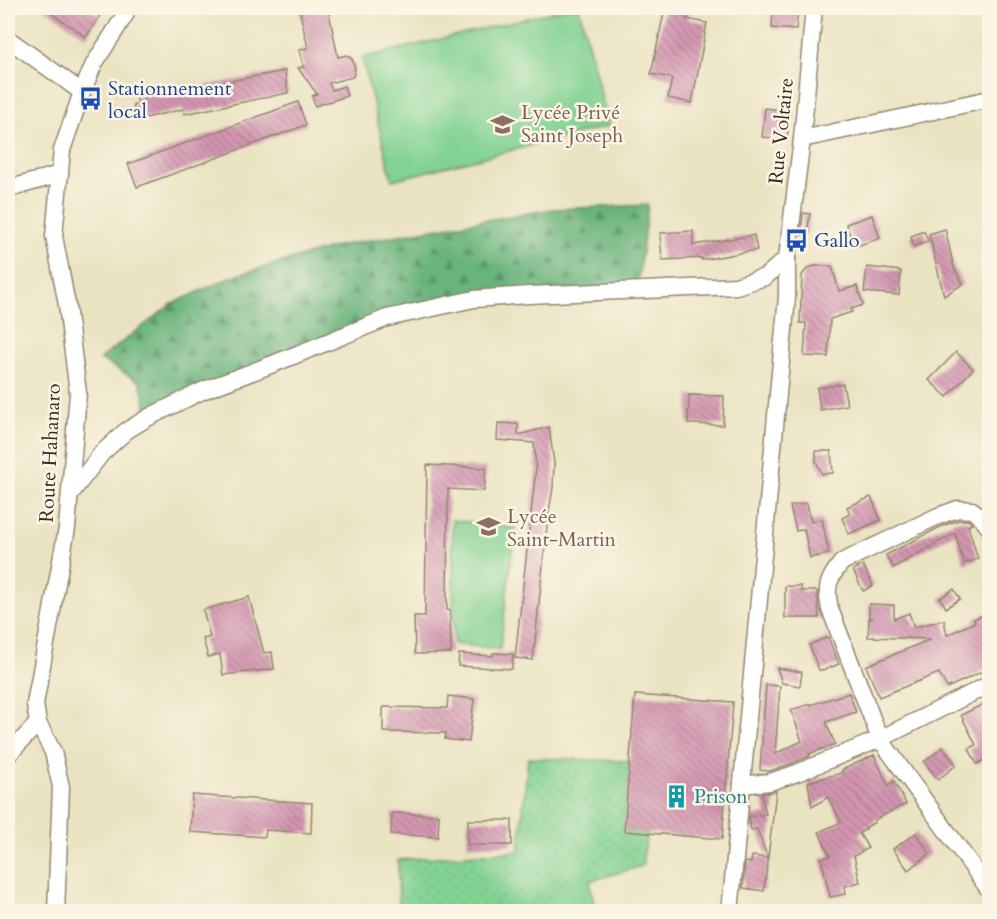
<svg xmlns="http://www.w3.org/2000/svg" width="997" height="919" font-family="Cardo,serif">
	<defs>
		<pattern id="grass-dots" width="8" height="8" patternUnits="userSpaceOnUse" patternTransform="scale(1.5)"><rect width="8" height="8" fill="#82d293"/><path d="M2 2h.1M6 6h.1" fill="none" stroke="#71b47e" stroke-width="1.8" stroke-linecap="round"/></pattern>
		<pattern id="forest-firs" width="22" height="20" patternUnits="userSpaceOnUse" patternTransform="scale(1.5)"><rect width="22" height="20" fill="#69b47d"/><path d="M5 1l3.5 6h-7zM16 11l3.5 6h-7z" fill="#589366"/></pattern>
		<pattern id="building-back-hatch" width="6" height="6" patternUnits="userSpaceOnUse" patternTransform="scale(1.5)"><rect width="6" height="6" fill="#d395b1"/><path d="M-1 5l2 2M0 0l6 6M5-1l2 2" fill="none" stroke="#ac7a8f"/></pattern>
	</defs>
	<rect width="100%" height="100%" fill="#fcf5e5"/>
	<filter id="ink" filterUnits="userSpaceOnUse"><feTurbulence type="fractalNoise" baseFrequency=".0167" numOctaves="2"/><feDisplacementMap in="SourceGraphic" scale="12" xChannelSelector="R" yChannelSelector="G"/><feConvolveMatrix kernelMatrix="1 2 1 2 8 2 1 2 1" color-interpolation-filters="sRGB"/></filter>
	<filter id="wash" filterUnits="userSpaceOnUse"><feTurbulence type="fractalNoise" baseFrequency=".008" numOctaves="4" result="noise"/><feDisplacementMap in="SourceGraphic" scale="24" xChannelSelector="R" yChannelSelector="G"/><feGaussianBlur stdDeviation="1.35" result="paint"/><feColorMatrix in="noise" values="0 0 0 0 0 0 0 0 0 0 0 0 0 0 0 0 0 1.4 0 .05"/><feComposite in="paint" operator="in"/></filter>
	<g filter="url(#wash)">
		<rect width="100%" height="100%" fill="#eae3c2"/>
		<!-- grass -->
		<polygon fill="url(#grass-dots)" stroke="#5e7e58" stroke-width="1.5" points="528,758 630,761 647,833 642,866 590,881 595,911 399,911 398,860 519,851"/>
		<!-- forest -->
		<polygon fill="url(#forest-firs)" stroke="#526f4e" stroke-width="1.5" points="648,205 637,290 529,295 387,318 149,417 140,382 100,359 172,304 231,277 337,246 479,221 553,209"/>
		<!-- pitch -->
		<g fill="#82d293" stroke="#5e7e58" stroke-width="1.5">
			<polygon points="568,8 579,8 609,126 392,180 362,58"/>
			<polygon points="452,520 515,528 500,649 454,644"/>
		</g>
		<g id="blocks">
			<!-- building -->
			<g fill="url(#building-back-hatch)">
				<polygon points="44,8 87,8 100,16 86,37"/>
				<polygon points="299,8 328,8 338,57 347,55 352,59 355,68 353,77 329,83 332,90 344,86 347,96 315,106 312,96 317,94 298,68 304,67 299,50 308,48"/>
				<polygon points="665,8 689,8 687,19 707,23 692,103 668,98 672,78 651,74"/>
				<polygon points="773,8 798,8 796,30 772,28"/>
				<polygon points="285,71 288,93 184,114 183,109 137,120 133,105 138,104 136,96 159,90 160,94"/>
				<polygon points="298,102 306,125 137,187 128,164"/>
				<polygon points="765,108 790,111 787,139 762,137"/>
				<polygon points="803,213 810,214 807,235 801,235"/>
				<polygon points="872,215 880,238 854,247 846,224"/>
				<polygon points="945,229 955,272 956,271 963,284 944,296 929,234"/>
				<polygon points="693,231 693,245 754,235 757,250 702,260 702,258 662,260 660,233"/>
				<polygon points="924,231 928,241 914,247 911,236"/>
				<polygon points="814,266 832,266 839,291 857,286 863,305 851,309 852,312 830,319 828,357 804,356 806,323 800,323 802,275 808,268"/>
				<polygon points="867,267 901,271 899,295 864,292"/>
				<polygon points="956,352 973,369 947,397 929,380"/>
				<polygon points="843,384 847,405 820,410 817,388"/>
				<polygon points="689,395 724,396 723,425 688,424"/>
				<polygon points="498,423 518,424 518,435 549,427 554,463 553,488 548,517 533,660 515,658 536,468 534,443 497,440"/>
				<polygon points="816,451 831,451 833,473 822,474 816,461"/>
				<polygon points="427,465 486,468 484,491 448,489 447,610 450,610 451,653 415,654 414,616 425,616"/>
				<polygon points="871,497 881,520 849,534 842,518 850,514 847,507"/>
				<polygon points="807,503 811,522 822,519 829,554 810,558 804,529 796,531 790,506"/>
				<polygon points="959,520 968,520 972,524 968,526 978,559 964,564 955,533 893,568 886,555 942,526"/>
				<polygon points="863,565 873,586 863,591 853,570"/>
				<polygon points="785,586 801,586 801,591 817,591 819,618 785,618"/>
				<polygon points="954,589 960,599 946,608 940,598"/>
				<polygon points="249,597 264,653 272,652 274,669 223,675 220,654 208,657 203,639 210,637 203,610"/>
				<polygon points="869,604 894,605 894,619 909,613 914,627 944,620 947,635 975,622 974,619 990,612 990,668 947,688 939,673 879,697 866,666 931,639 868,637 869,620 872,618 869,618"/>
				<polygon points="828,637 839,664 824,670 819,670 809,645"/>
				<polygon points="493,653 513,654 512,669 458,666 459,654 493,656"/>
				<polygon points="777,668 802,672 800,686 782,683"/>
				<polygon points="766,685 780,686 775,754 802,741 791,710 810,704 810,705 849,693 856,712 826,722 835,744 809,754 810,756 793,763 770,771 760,770"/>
				<polygon points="635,695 733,702 722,839 624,831"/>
				<polygon points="448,696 474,699 469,742 445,739 446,733 383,732 383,707 447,708"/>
				<polygon points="990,701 990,757 977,764 969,749 976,745 961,715"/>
				<polygon points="943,747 956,765 938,780 924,762"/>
				<polygon points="874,755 888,785 894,781 906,804 874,820 875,822 865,828 866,829 859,833 868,848 854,856 860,882 845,886 846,894 830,897 821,858 830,856 819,832 841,822 828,797 812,807 808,782 842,773 842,770"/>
				<polygon points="776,791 764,891 743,888 745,862 751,863 752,856 768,858 757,829 751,830 749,817 766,814 761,794"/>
				<polygon points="192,795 312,803 311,833 266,830 265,837 190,832"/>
				<polygon points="392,813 439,815 438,837 391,834"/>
				<polygon points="468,820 512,820 512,845 467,845"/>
				<polygon points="916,833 930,854 908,870 893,849"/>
			</g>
		</g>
	</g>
	<g filter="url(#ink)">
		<use href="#blocks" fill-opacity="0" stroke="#928670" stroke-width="1.5"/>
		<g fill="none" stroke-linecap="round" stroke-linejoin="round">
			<defs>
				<g id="minor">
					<polyline points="8,39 82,92"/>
					<polyline points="802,139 990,99"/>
					<polyline points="8,189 60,174"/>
					<polyline points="71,493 102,453 126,431 149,417 202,391 273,364 387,318 474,299 529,295 736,286 765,277 787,258"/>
					<path d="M990,529L982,518L972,510L958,509L938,516L842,562C828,579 825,587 830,609L880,739L990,891"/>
					<polyline points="8,755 38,723"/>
					<polyline points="742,785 770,782 797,773 880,739 990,684"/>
					<polyline points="56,912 61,787 53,752 38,723 35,704 67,528 78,393 67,305 54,236 62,150 82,92 94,64 125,15 127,8"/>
					<polyline points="730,912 787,297 787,258 802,139 814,8"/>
				</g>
			</defs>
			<!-- minor casing -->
			<use href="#minor" stroke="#928670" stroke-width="19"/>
			<!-- minor -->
			<use href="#minor" stroke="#fff" stroke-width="16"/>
		</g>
	</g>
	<!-- icons -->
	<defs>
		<symbol id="bus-bare" viewBox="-9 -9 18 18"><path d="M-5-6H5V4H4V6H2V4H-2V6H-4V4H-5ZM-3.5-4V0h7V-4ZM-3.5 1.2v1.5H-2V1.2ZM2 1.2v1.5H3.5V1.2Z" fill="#1a4fb4" stroke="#fcf5e5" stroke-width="2.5" paint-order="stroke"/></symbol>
		<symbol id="school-bare" viewBox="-9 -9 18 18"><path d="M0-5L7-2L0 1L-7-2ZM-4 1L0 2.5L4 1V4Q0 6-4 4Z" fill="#8d6e63" stroke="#fcf5e5" stroke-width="2.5" paint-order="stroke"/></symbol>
		<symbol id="building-bare" viewBox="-9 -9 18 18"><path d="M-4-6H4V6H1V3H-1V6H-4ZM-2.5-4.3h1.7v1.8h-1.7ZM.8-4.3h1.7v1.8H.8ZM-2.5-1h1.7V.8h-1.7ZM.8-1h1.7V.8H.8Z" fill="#0f9aa8" stroke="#fcf5e5" stroke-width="2.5" paint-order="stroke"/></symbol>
	</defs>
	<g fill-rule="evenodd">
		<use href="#bus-bare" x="74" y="82" width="33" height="33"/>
		<use href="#school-bare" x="486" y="108" width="33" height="33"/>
		<use href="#bus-bare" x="780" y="224" width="33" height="33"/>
		<use href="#school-bare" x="472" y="510" width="33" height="33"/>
		<use href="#building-bare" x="660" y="780" width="33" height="33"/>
	</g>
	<g text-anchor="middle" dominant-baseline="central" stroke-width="5" stroke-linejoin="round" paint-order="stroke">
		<!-- transit labels -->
		<g font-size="20" fill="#164399" stroke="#fcf5e5" text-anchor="start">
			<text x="108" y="88">Stationnement<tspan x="108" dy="23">local</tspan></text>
			<text x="814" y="240">Gallo</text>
		</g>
		<!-- education labels -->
		<g font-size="20" fill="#785e54" stroke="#fcf5e5" text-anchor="start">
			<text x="521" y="112">Lycée Privé<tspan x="521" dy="23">Saint Joseph</tspan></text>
			<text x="507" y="516">Lycée<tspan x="507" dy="23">Saint-Martin</tspan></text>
		</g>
		<!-- street labels -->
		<g font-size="20" fill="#3b2a1e" stroke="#fcf5e5">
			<text transform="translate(781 131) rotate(-84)">Rue Voltaire</text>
			<text transform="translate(50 453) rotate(-87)">Route Hahanaro</text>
		</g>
		<!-- culture labels -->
		<g font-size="20" fill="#0d838f" stroke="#fcf5e5" text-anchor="start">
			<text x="694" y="796">Prison</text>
		</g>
	</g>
	<!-- margin -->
	<rect width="997" height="919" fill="none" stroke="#fcf5e5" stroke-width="30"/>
</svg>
